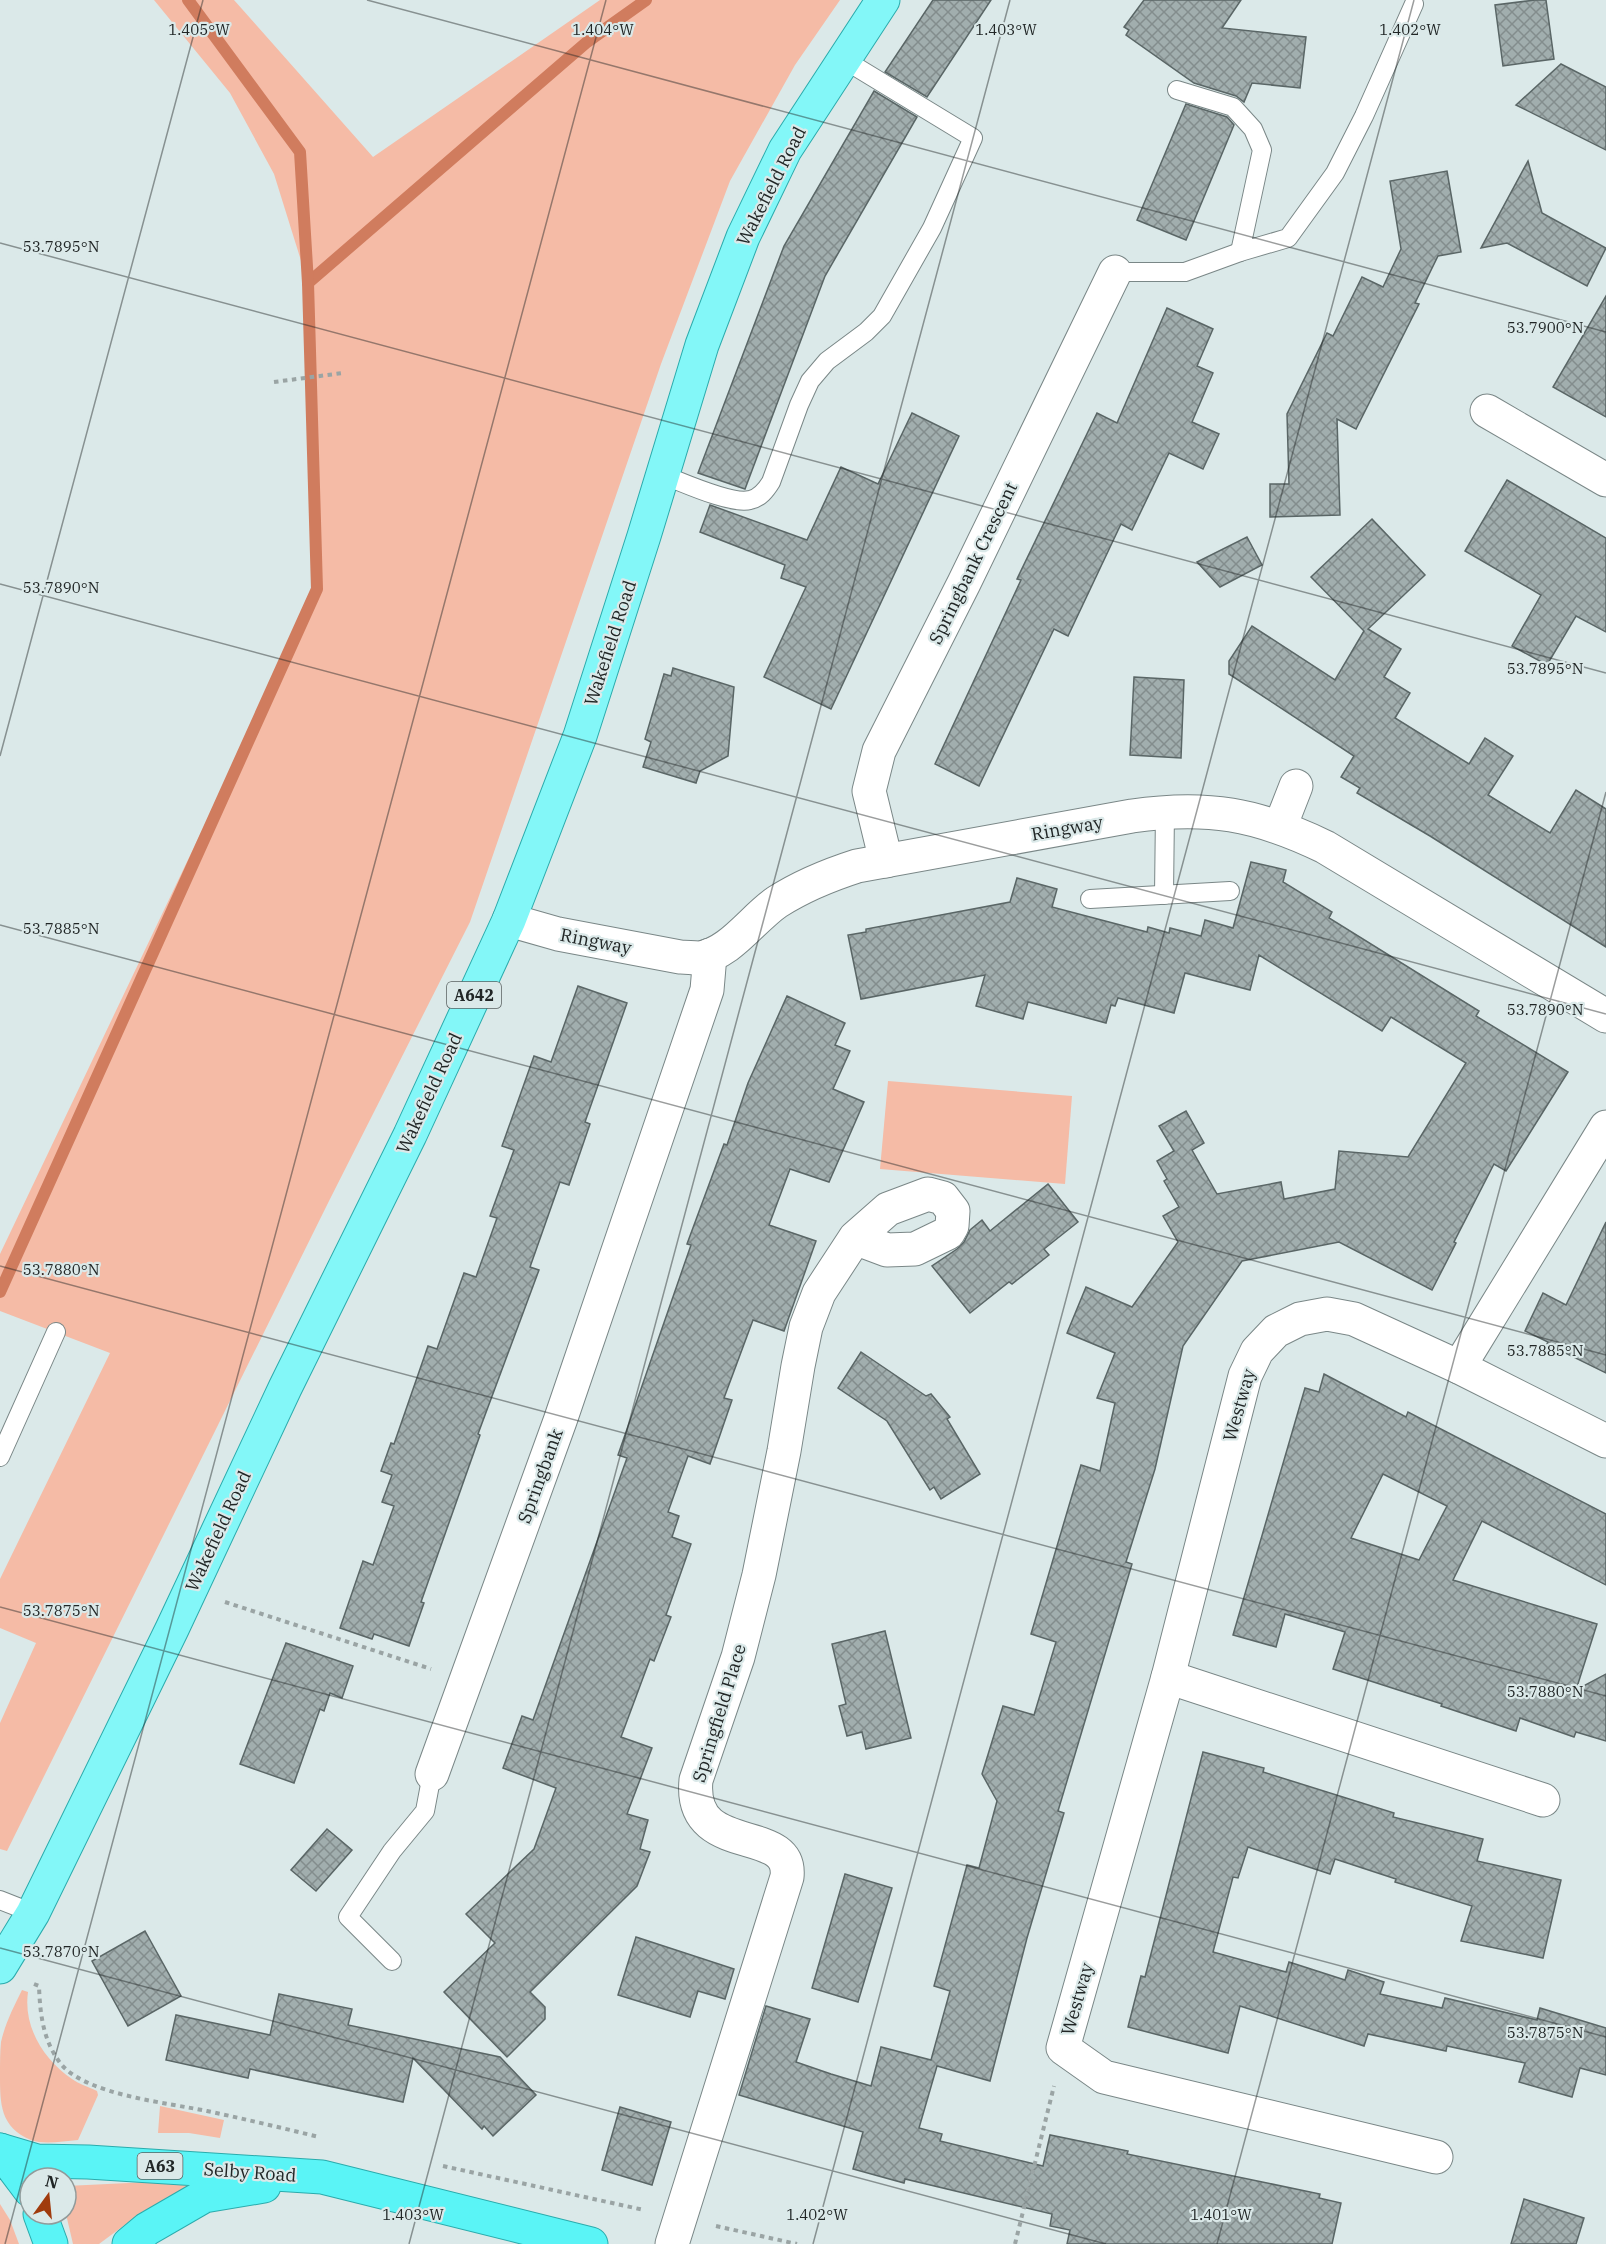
<svg xmlns="http://www.w3.org/2000/svg" width="1606" height="2244" font-family="'IBM Plex Serif',serif">
	<defs>
		<pattern id="building-cross-hatch" width="8" height="8" patternUnits="userSpaceOnUse" patternTransform="scale(1.5)"><rect width="8" height="8" fill="#a1aeae"/><path d="M0 0l8 8M0 8l8-8" fill="none" stroke="#838d8d"/></pattern>
	</defs>
	<rect width="100%" height="100%" fill="#dbe9e9"/>
	<!-- grass -->
	<g fill="#f5bba6">
		<polygon points="154,0 234,0 373,157 600,0 840,0 795,65 730,181 661,364 470,922 329,1201 7,1851 0,1849 0,1723 36,1643 0,1628 0,1579 110,1353 0,1311 0,1254 317,589 308,283 274,174 230,93"/>
		<polygon points="888,1081 1072,1096 1065,1184 880,1169"/>
		<path d="M22,1990L28,1992C23,2027 44,2060 72,2079C79,2084 89,2087 97,2091L98,2095L78,2140C63,2141 45,2145 31,2140C0,2127 0,2104 0,2074C0,2064 0,2052 1,2042C5,2024 14,2006 22,1990Z"/>
		<polygon points="160,2106 224,2120 220,2138 189,2133 158,2133"/>
		<polygon points="191,2180 192,2189 142,2212 99,2244 73,2244 66,2214 66,2186"/>
		<polygon points="0,2204 10,2220 19,2244 0,2244"/>
	</g>
	<g fill="none" stroke-linecap="round" stroke-linejoin="round">
		<!-- stream -->
		<g stroke="#d07c5e" stroke-width="12">
			<polyline points="308,283 587,42 646,0"/>
			<polyline points="0,1292 317,589 308,283 300,152 188,0"/>
		</g>
	</g>
	<!-- building -->
	<g fill="url(#building-cross-hatch)" stroke="#5a6666" stroke-width="1.5" fill-rule="evenodd">
		<polygon points="933,0 991,0 927,97 885,72"/>
		<polygon points="1144,0 1241,0 1222,28 1306,37 1300,88 1252,83 1244,102 1236,96 1194,83 1126,35 1129,30 1124,27"/>
		<polygon points="1535,0 1546,0 1554,59 1503,66 1495,5"/>
		<polygon points="1561,64 1606,87 1606,150 1516,105"/>
		<polygon points="874,91 917,117 825,276 745,489 698,473 784,246"/>
		<polygon points="1186,104 1227,117 1234,125 1186,240 1137,220"/>
		<polygon points="1528,161 1542,213 1606,248 1587,286 1507,243 1481,248"/>
		<polygon points="1447,171 1461,252 1438,256 1415,303 1419,304 1356,429 1337,419 1340,515 1270,517 1270,484 1289,484 1287,414 1327,333 1333,336 1362,277 1383,287 1401,249 1390,181"/>
		<polygon points="1606,296 1606,417 1553,387"/>
		<polygon points="1167,308 1213,329 1197,366 1213,373 1192,422 1219,434 1203,469 1169,453 1132,530 1121,524 1068,636 1054,629 979,786 935,764 1021,580 1017,579 1097,413 1117,423"/>
		<polygon points="912,413 959,436 831,709 764,677 806,587 781,578 785,565 700,532 710,505 807,540 841,467 878,484"/>
		<polygon points="1507,480 1606,538 1606,632 1576,616 1547,665 1512,646 1541,595 1465,551"/>
		<polygon points="1372,519 1425,575 1368,629 1401,649 1384,677 1410,693 1395,718 1469,764 1485,738 1513,756 1488,795 1550,833 1576,790 1606,809 1606,947 1430,836 1357,793 1360,788 1341,777 1354,756 1229,674 1229,661 1252,626 1335,680 1364,631 1311,577"/>
		<polygon points="1247,537 1262,565 1220,587 1197,562"/>
		<polygon points="673,668 734,687 728,756 700,771 696,783 643,767 651,742 645,739 664,674 671,676"/>
		<polygon points="1134,677 1184,680 1181,758 1130,755"/>
		<polygon points="1251,862 1286,870 1283,882 1332,912 1329,918 1479,1011 1476,1016 1568,1072 1506,1171 1494,1164 1454,1242 1456,1243 1432,1290 1339,1242 1242,1261 1183,1346 1155,1469 1126,1562 1132,1564 1058,1811 1064,1813 1027,1938 990,2081 937,2066 919,2128 942,2134 940,2141 1043,2166 1050,2135 1128,2151 1127,2154 1320,2194 1319,2198 1341,2203 1332,2244 1067,2244 1070,2230 1050,2226 1052,2214 905,2179 904,2183 853,2169 863,2132 739,2095 766,2006 810,2019 796,2062 831,2074 871,2086 881,2047 931,2060 950,1991 934,1986 967,1865 979,1868 997,1801 982,1774 1003,1706 1034,1715 1056,1642 1031,1634 1081,1465 1100,1471 1115,1403 1097,1398 1115,1353 1067,1333 1086,1287 1132,1307 1178,1242 1163,1216 1179,1207 1164,1181 1167,1179 1157,1161 1174,1151 1159,1126 1186,1111 1204,1143 1192,1150 1217,1194 1281,1182 1284,1199 1335,1189 1339,1151 1408,1157 1466,1063 1391,1017 1382,1031 1259,955 1250,990 1185,973 1174,1013 1118,998 1115,1006 1111,1005 1106,1023 1028,1002 1023,1019 976,1006 985,975 861,999 848,935 866,932 866,929 1010,902 1017,878 1057,889 1052,907 1147,932 1148,927 1169,933 1170,928 1201,936 1205,920 1233,928"/>
		<polygon points="578,986 627,1003 585,1122 590,1124 569,1185 560,1182 530,1267 539,1270 478,1434 480,1435 421,1602 424,1603 409,1646 374,1634 372,1639 340,1628 363,1561 373,1565 394,1506 382,1502 392,1475 381,1471 391,1443 394,1444 428,1346 437,1349 464,1273 476,1277 497,1218 490,1216 514,1150 502,1146 534,1056 551,1062"/>
		<polygon points="787,996 845,1023 835,1045 850,1051 833,1089 864,1102 829,1182 790,1169 769,1225 816,1241 784,1331 753,1320 724,1398 732,1400 710,1464 688,1456 668,1512 679,1516 672,1537 691,1544 666,1615 671,1617 654,1661 650,1659 621,1737 652,1748 627,1814 648,1820 640,1849 650,1852 637,1886 530,1992 545,2007 545,2019 507,2057 444,1992 495,1943 466,1914 534,1849 556,1788 503,1768 522,1716 533,1720 627,1458 618,1455 691,1245 687,1244 724,1144 727,1145 748,1083"/>
		<polygon points="1048,1184 1078,1222 1044,1249 1049,1255 1012,1284 1009,1282 970,1313 932,1266 957,1249 964,1242 970,1230 982,1220 990,1231"/>
		<polygon points="1606,1222 1606,1373 1547,1344 1548,1342 1525,1331 1543,1293 1566,1305"/>
		<polygon points="861,1352 926,1396 931,1394 950,1417 947,1419 980,1474 941,1499 934,1487 930,1490 887,1421 838,1388"/>
		<path d="M1324,1374L1406,1417L1408,1412L1606,1514V1585L1482,1521L1453,1580L1597,1624L1576,1690L1606,1674V1741L1576,1732L1574,1737L1520,1718L1516,1731L1441,1706L1442,1704L1333,1669L1345,1632L1285,1614L1276,1647L1233,1635L1305,1388L1319,1392ZM1383,1474L1447,1506L1419,1560L1351,1538Z"/>
		<polygon points="885,1631 911,1738 866,1749 862,1732 847,1736 839,1706 846,1704 832,1644"/>
		<polygon points="286,1643 353,1666 342,1698 330,1693 324,1711 320,1709 294,1783 240,1764"/>
		<polygon points="1203,1752 1264,1768 1263,1772 1394,1813 1393,1817 1483,1839 1477,1861 1561,1880 1543,1958 1461,1941 1472,1906 1395,1882 1396,1879 1335,1859 1330,1874 1248,1847 1238,1878 1233,1877 1213,1952 1286,1972 1289,1962 1345,1980 1348,1970 1384,1982 1380,1994 1442,2008 1445,1998 1537,2020 1540,2008 1606,2028 1606,2075 1580,2068 1572,2097 1519,2082 1525,2063 1447,2046 1446,2051 1368,2034 1364,2046 1240,2006 1228,2053 1128,2027 1141,1976 1145,1977"/>
		<polygon points="327,1829 352,1850 316,1891 291,1870"/>
		<polygon points="845,1874 892,1888 858,2002 812,1988"/>
		<polygon points="145,1931 181,1996 128,2026 92,1961"/>
		<polygon points="636,1937 734,1969 725,1999 698,1991 690,2017 618,1995"/>
		<polygon points="279,1994 352,2009 348,2025 500,2057 536,2095 493,2136 484,2126 482,2129 413,2058 403,2102 250,2069 248,2078 166,2060 176,2015 270,2035"/>
		<polygon points="620,2107 671,2122 652,2185 602,2170"/>
		<polygon points="1524,2199 1584,2218 1576,2244 1511,2244"/>
	</g>
	<g fill="none" stroke-linecap="round" stroke-linejoin="round">
		<defs>
			<g id="service">
				<polyline points="1177,90 1233,107 1253,129 1262,150 1240,252"/>
				<polyline points="1115,272 1185,272 1240,252 1288,238 1335,173 1364,116 1414,4"/>
				<path d="M663,475C682,482 731,505 750,500C760,498 766,490 771,482L799,405L810,381L827,361L866,332L882,316L932,228L973,138L843,59"/>
				<polyline points="1164,895 1165,811"/>
				<polyline points="1090,899 1230,891"/>
				<polyline points="0,1457 56,1332"/>
				<polyline points="0,1900 33,1913"/>
				<polyline points="392,1961 348,1917 392,1851 425,1811 432,1774"/>
			</g>
			<g id="minor">
				<polyline points="1487,411 1606,480"/>
				<polyline points="1280,827 1296,786"/>
				<polyline points="886,861 869,791 879,751 964,583 1115,272"/>
				<path d="M509,920L558,934L680,957C686,957 693,958 699,958C730,954 752,919 777,902C802,886 829,875 857,866L1132,816C1207,805 1257,814 1325,847L1606,1016"/>
				<polyline points="1459,1367 1606,1127"/>
				<polyline points="1168,1677 1543,1800"/>
				<polyline points="432,1774 560,1421 707,990 710,955"/>
				<polyline points="1436,2157 1104,2077 1063,2048 1168,1677 1245,1376 1257,1351 1276,1331 1300,1319 1327,1314 1354,1319 1459,1367 1606,1441"/>
				<path d="M672,2244L787,1877C793,1822 688,1860 696,1780L738,1657L759,1575L784,1451L798,1366L806,1327L819,1293L855,1238L888,1209L928,1194L943,1198L953,1211L952,1226L948,1233L915,1249L887,1250L855,1238"/>
			</g>
			<polyline id="primary" points="0,1967 33,1913 172,1629 285,1388 410,1135 509,920 580,736 644,536 702,345 743,237 785,150 883,0"/>
			<g id="trunk">
				<polyline points="0,2150 37,2161 88,2162 322,2177 591,2244"/>
				<polyline points="0,2150 30,2190"/>
				<polyline points="40,2214 51,2244"/>
				<polyline points="129,2244 147,2229 204,2196 264,2186"/>
			</g>
		</defs>
		<!-- service casing -->
		<use href="#service" stroke="#7a8787" stroke-width="20"/>
		<!-- minor casing -->
		<use href="#minor" stroke="#7a8787" stroke-width="35"/>
		<!-- primary casing -->
		<use href="#primary" stroke="#2babac" stroke-width="35"/>
		<!-- trunk casing -->
		<use href="#trunk" stroke="#2babac" stroke-width="35"/>
		<!-- path -->
		<g stroke="#9aa4a4" stroke-width="4" stroke-dasharray="4.5 4.5" stroke-linecap="butt">
			<polyline points="274,382 343,373"/>
			<polyline points="225,1602 431,1669"/>
			<path d="M34,1984L39,1986C40,2014 43,2041 61,2064C86,2095 169,2103 207,2111C245,2119 282,2128 319,2137"/>
			<polyline points="443,2166 644,2210"/>
			<polyline points="716,2226 797,2244"/>
			<polyline points="1015,2244 1054,2086"/>
		</g>
		<!-- service -->
		<use href="#service" stroke="#fff" stroke-width="18"/>
		<!-- minor -->
		<use href="#minor" stroke="#fff" stroke-width="33"/>
		<!-- primary -->
		<use href="#primary" stroke="#83f7f8" stroke-width="33"/>
		<!-- trunk -->
		<use href="#trunk" stroke="#5af4f6" stroke-width="33"/>
	</g>
	<!-- ticks -->
	<path fill="none" stroke="#212626" stroke-width="1.5" stroke-opacity="0.45" d="M367,0L1606,332M0,243L1606,673M0,584L1606,1014M0,756L203,0M0,925L1606,1355M0,1266L1606,1696M0,1607L1606,2037M0,1948L1106,2244M5,2244L606,0M409,2244L1010,0M813,2244L1414,0M1217,2244L1606,792"/>
	<g text-anchor="middle" dominant-baseline="central" stroke-width="4.5" stroke-linejoin="round" paint-order="stroke">
		<!-- shield labels -->
		<g fill="#dbe9e9" stroke="#596060" stroke-width="1.5">
			<rect x="447" y="982" width="54" height="26" rx="4.5"/>
			<rect x="137.5" y="2153" width="45" height="26" rx="4.5"/>
		</g>
		<g font-size="16" font-weight="bold" fill="#212626">
			<text x="474" y="995">A642</text>
			<text x="160" y="2166">A63</text>
		</g>
		<!-- street labels -->
		<g font-size="18" fill="#212626" stroke="#dbe9e9">
			<text transform="translate(771 186) rotate(-63)">Wakefield Road</text>
			<text transform="translate(973 563) rotate(-64)">Springbank Crescent</text>
			<text transform="translate(610 643) rotate(-72)">Wakefield Road</text>
			<text transform="translate(1067 828) rotate(-10)">Ringway</text>
			<text transform="translate(596 941) rotate(11)">Ringway</text>
			<text transform="translate(429 1093) rotate(-65)">Wakefield Road</text>
			<text transform="translate(1239 1405) rotate(-74)">Westway</text>
			<text transform="translate(540 1476) rotate(-70)">Springbank</text>
			<text transform="translate(218 1531) rotate(-65)">Wakefield Road</text>
			<text transform="translate(719 1713) rotate(-73)">Springfield Place</text>
			<text transform="translate(1077 1999) rotate(-74)">Westway</text>
			<text transform="translate(250 2172) rotate(4)">Selby Road</text>
		</g>
	</g>
	<g font-size="15" text-anchor="middle" fill="#212626" stroke="#dbe9e9" stroke-width="4.5" stroke-linejoin="round" paint-order="stroke">
		<text x="199" y="35">1.405°W</text>
		<text x="603" y="35">1.404°W</text>
		<text x="1006" y="35">1.403°W</text>
		<text x="1410" y="35">1.402°W</text>
		<text x="61" y="252">53.7895°N</text>
		<text x="1545" y="333">53.7900°N</text>
		<text x="61" y="593">53.7890°N</text>
		<text x="1545" y="674">53.7895°N</text>
		<text x="61" y="934">53.7885°N</text>
		<text x="1545" y="1015">53.7890°N</text>
		<text x="61" y="1275">53.7880°N</text>
		<text x="1545" y="1356">53.7885°N</text>
		<text x="61" y="1616">53.7875°N</text>
		<text x="1545" y="1697">53.7880°N</text>
		<text x="61" y="1957">53.7870°N</text>
		<text x="1545" y="2038">53.7875°N</text>
		<text x="413" y="2220">1.403°W</text>
		<text x="817" y="2220">1.402°W</text>
		<text x="1221" y="2220">1.401°W</text>
	</g>
	<!-- north arrow -->
	<g transform="translate(48 2196) rotate(15)"><circle r="28" fill="#dbe9e9" stroke="#919b9b" stroke-width="1.5"/>
	<path d="M0-4.5L10 22L0 15L-10 22Z" fill="#a03b0d"/>
	<text y="-9" font-size="16" font-weight="bold" text-anchor="middle" fill="#212626">N</text>
	</g>
</svg>
